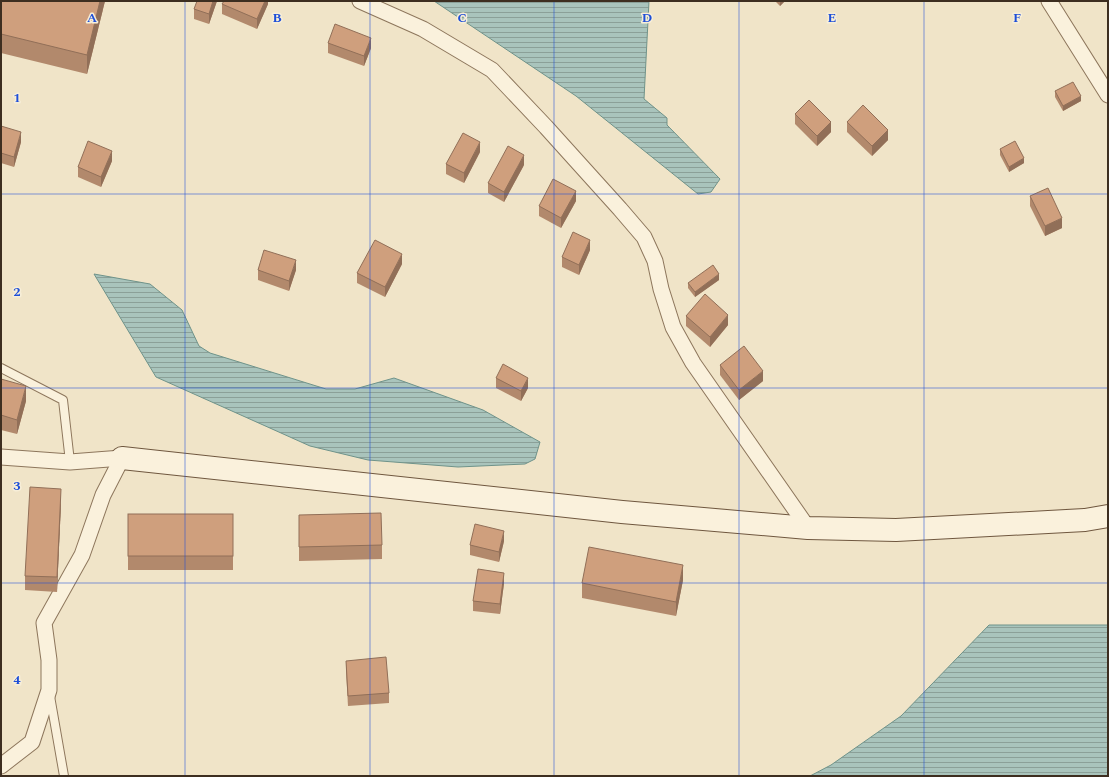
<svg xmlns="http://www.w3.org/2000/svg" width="1109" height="777" font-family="Spectral,serif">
	<defs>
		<pattern id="water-rules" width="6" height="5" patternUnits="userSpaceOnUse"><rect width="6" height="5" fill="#a9c4bc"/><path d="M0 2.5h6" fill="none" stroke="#8ba098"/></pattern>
	</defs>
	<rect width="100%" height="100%" fill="#f0e4c8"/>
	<!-- water -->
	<g fill="url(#water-rules)" stroke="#6f938a">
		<polygon points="434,1 649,1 644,99 667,118 667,125 720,179 711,192 698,194 576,96"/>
		<polygon points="94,274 150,284 182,310 199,346 210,353 326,389 355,389 394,378 483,410 540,442 535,459 525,464 458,467 368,460 310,446 156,377"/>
		<polygon points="989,625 1108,625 1108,776 810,776 831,765 901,716"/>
	</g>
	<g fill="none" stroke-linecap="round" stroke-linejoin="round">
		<defs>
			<g id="lane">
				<polyline points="1,368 63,400 70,462"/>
				<polyline points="50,696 64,776"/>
			</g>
			<g id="street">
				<polyline points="360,1 423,29 492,70 546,127 620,209 644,237 655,261 661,289 673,327 693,363 808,528"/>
				<polyline points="1049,1 1108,95"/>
				<polyline points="1,457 70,462 122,458"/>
				<polyline points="1,766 32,742 49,690 49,660 44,623 82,555 103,495 122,458"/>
			</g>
			<polyline id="secondary" points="122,458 622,512 808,528 896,530 1085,520 1108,516"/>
		</defs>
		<!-- lane casing -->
		<use href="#lane" stroke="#8d765c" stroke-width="10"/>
		<!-- street casing -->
		<use href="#street" stroke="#8d765c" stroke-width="17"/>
		<!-- secondary casing -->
		<use href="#secondary" stroke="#6f573f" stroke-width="24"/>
		<!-- lane -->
		<use href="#lane" stroke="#faf1dc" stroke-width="8"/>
		<!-- street -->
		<use href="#street" stroke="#faf1dc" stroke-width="15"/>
		<!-- secondary -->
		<use href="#secondary" stroke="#faf1dc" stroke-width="22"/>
	</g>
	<!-- wall -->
	<g fill="#b2896c">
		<polygon points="1,1 105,1 87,74 1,53"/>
		<polygon points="217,1 209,24 194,19 194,9"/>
		<polygon points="268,1 268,4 257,29 222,14 222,4"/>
		<polygon points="775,1 785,1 780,6"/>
		<polygon points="328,43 371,48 364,66 328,53"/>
		<polygon points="1055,91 1081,101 1063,111 1055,97"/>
		<polygon points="795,114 831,132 817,146 795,124"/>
		<polygon points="847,122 888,140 872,156 847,132"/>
		<polygon points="1,126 21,142 14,167 1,163"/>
		<polygon points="1000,149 1024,163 1009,172 1000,155"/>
		<polygon points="480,152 464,183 446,174 446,164"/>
		<polygon points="112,161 101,187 78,177 78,167"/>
		<polygon points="524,165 504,202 488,193 488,183"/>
		<polygon points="1030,196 1062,228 1045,236 1030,206"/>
		<polygon points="576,201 561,228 539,216 539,206"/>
		<polygon points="590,250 579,275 562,267 562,257"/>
		<polygon points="402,264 385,297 357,283 357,273"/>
		<polygon points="258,270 296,270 289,291 258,280"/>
		<polygon points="719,280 695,297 688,288 688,283"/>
		<polygon points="686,316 728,325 710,347 686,326"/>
		<polygon points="720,365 763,381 739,400 720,375"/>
		<polygon points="496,378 528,388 521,401 496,388"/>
		<polygon points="1,379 26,401 17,434 1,430"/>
		<polygon points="61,503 57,592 25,590 25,576"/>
		<rect x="128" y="514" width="105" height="56"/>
		<polygon points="299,515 382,545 382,559 299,561"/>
		<polygon points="504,541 499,562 470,555 470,545"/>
		<polygon points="683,580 676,616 582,598 582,583"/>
		<polygon points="504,583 500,614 473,611 473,601"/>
		<polygon points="346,661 389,693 389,703 348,706 346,671"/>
	</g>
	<!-- shaded-wall -->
	<g fill="#916f58">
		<polygon points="100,1 105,1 87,74 87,55"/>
		<polygon points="213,1 217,1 209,24 209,14"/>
		<polygon points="265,1 268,1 268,4 257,29 257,19"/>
		<polygon points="780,1 785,1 780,6"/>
		<polygon points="371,38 371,48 364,66 364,56"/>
		<polygon points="1081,96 1081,101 1063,111 1063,106"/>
		<polygon points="831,122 831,132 817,146 817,136"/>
		<polygon points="888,130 888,140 872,156 872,146"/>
		<polygon points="21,132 21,142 14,167 14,157"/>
		<polygon points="480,142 480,152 464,183 464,173"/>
		<polygon points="112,151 112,161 101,187 101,177"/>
		<polygon points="524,155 524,165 504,202 504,192"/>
		<polygon points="1024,158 1024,163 1009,172 1009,167"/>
		<polygon points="576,191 576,201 561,228 561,218"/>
		<polygon points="1062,218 1062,228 1045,236 1045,226"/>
		<polygon points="590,240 590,250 579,275 579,265"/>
		<polygon points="402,254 402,264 385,297 385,287"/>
		<polygon points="296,260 296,270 289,291 289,281"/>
		<polygon points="719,274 719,280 695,297 695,292"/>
		<polygon points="728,315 728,325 710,347 710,337"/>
		<polygon points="763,371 763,381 739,400 739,390"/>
		<polygon points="528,378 528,388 521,401 521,391"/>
		<polygon points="26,386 26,401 17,434 17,420"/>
		<polygon points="61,489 61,503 57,592 57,577"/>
		<polygon points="504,531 504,541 499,562 499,552"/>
		<polygon points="683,565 683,580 676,616 676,602"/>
		<polygon points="504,573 504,583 500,614 500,604"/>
	</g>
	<!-- building -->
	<g fill="#cf9f7d" stroke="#916f58">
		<polygon points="1,1 100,1 87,55 1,34"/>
		<polygon points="197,1 213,1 209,14 194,9"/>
		<polygon points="224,1 265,1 257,19 222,4"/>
		<polygon points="335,24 371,38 364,56 328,43"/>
		<polygon points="1073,82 1081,96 1063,106 1055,91"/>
		<polygon points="809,100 831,122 817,136 795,114"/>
		<polygon points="863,105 888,130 872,146 847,122"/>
		<polygon points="1,126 21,132 14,157 1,153"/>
		<polygon points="463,133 480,142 464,173 446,164"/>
		<polygon points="88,141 112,151 101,177 78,167"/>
		<polygon points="1015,141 1024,158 1009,167 1000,149"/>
		<polygon points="508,146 524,155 504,192 488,183"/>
		<polygon points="553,179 576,191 561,218 539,206"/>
		<polygon points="1048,188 1062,218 1045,226 1030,196"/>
		<polygon points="573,232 590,240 579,265 562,257"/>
		<polygon points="375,240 402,254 385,287 357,273"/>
		<polygon points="264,250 296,260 289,281 258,270"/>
		<polygon points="713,265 719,274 695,292 688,283"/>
		<polygon points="705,294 728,315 710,337 686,316"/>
		<polygon points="744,346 763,371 739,390 720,365"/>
		<polygon points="503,364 528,378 521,391 496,378"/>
		<polygon points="1,379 26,386 17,420 1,415"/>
		<polygon points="30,487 61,489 57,577 25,576"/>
		<polygon points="381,513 382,545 299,547 299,515"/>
		<rect x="128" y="514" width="105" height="42"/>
		<polygon points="475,524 504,531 499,552 470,545"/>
		<polygon points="589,547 683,565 676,602 582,583"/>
		<polygon points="478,569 504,573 500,604 473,601"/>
		<polygon points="386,657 389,693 348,696 346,661"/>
	</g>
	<!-- grid -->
	<path fill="none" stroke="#1d4ed8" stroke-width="1" stroke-opacity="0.55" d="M185,1V776M370,1V776M554,1V776M739,1V776M924,1V776M1,194H1108M1,388H1108M1,583H1108"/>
	<g font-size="13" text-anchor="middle" font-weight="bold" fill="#1d4ed8" stroke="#f7eed8" stroke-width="3" stroke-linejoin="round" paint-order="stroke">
		<text x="92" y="22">A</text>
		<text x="277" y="22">B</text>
		<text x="462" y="22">C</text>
		<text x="647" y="22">D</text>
		<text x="832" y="22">E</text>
		<text x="1017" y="22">F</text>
		<text x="17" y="102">1</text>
		<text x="17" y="296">2</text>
		<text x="17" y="490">3</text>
		<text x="17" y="684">4</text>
	</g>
	<!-- border -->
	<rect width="1109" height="777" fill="none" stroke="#3d2e20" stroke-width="4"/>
</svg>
